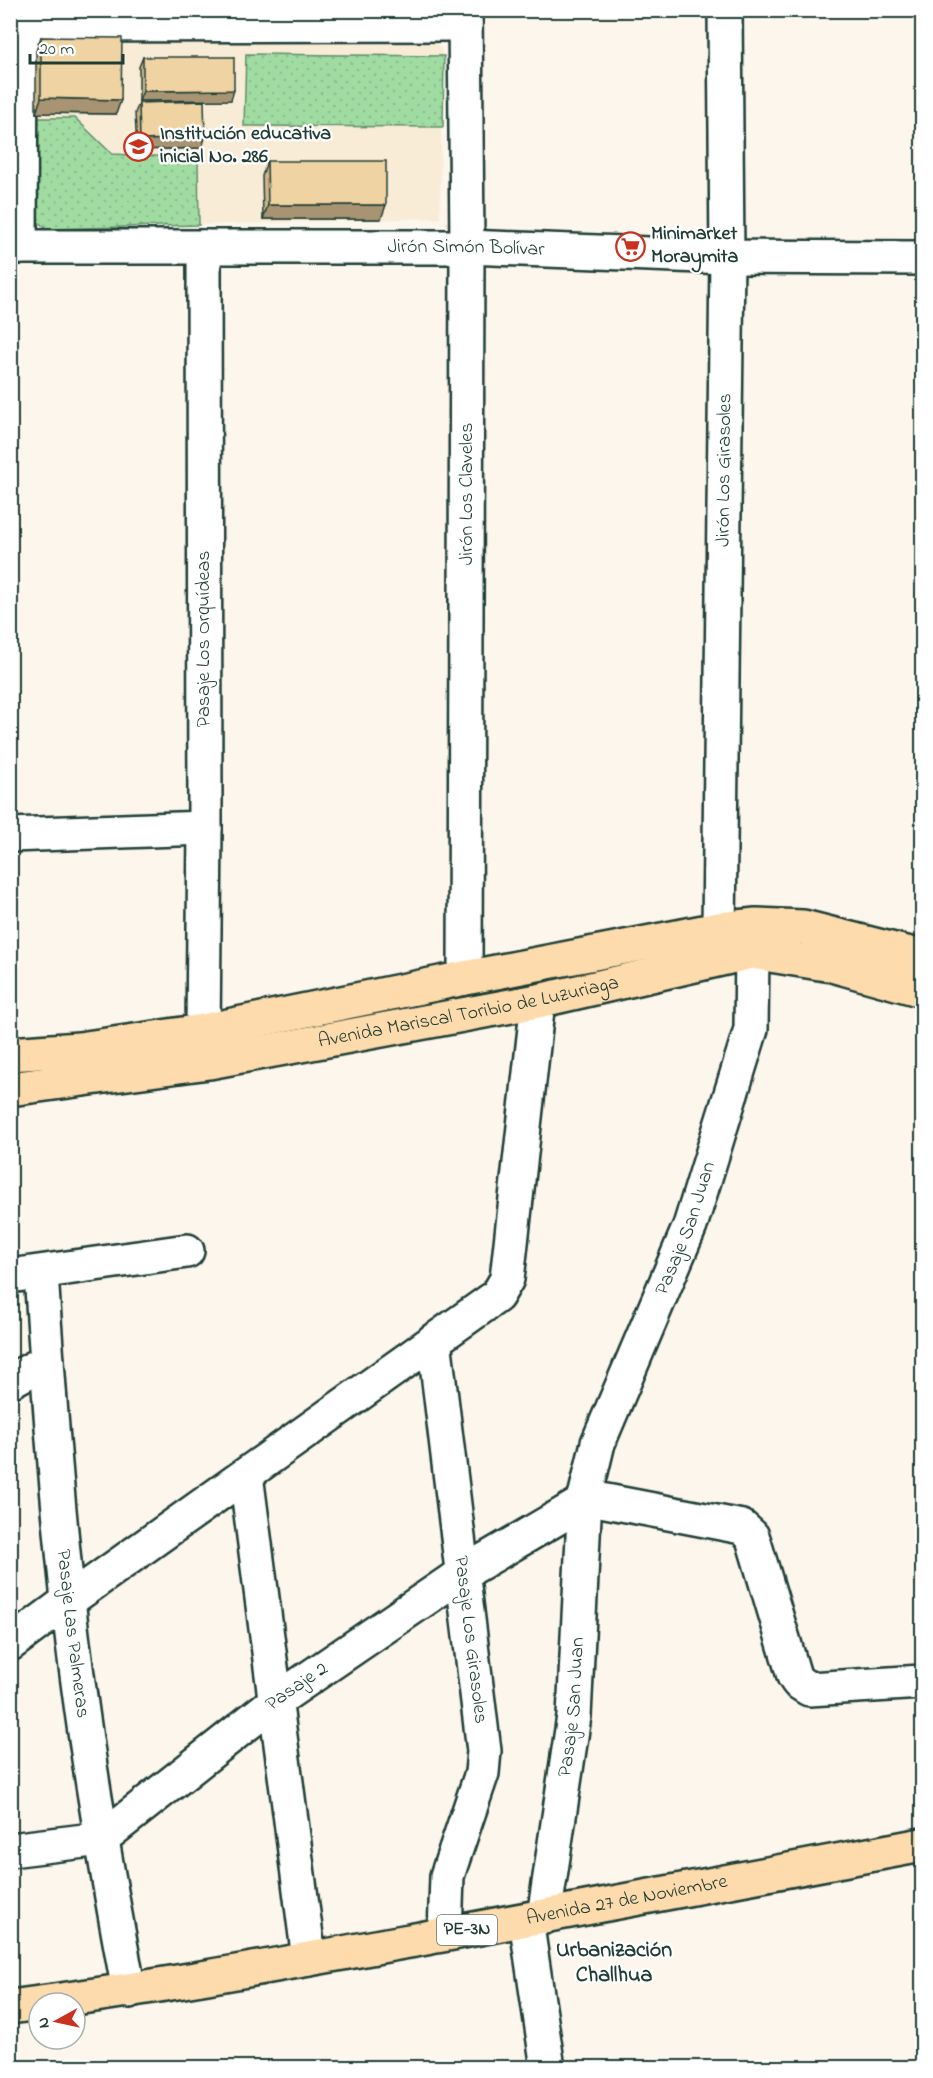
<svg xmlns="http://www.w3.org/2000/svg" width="933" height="2078" font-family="'Indie Flower',sans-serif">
	<defs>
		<pattern id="green-dots" width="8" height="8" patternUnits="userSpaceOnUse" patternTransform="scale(1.5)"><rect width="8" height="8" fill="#a0dca2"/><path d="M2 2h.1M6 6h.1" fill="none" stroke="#89be8c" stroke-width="1.8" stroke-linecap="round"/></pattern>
	</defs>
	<rect width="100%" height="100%" fill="#fcf6ed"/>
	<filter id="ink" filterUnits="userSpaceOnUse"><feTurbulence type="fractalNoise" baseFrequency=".0167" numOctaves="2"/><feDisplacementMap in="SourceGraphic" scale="12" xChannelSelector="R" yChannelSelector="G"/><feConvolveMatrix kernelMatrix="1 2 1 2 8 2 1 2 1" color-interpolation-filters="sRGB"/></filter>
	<g filter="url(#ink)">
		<!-- built -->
		<polygon fill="#f8ecd7" points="32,42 435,42 442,50 440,218 46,229 30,214"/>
		<!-- green -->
		<g fill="url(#green-dots)" stroke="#608c6b" stroke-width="1.5">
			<polygon points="246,54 444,56 443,127 244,126"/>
			<polygon points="31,118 75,118 112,154 198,158 199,225 46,229 30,214"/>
		</g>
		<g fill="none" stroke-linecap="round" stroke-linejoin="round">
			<defs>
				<g id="minor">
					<polyline points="465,10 467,247 465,978"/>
					<polyline points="10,25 465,24"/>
					<path id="s1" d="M10,247H467L727,257L922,258"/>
					<polyline points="20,247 21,25"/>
					<polyline points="10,835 205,828"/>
					<path id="s2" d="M719,929L727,257L725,10"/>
					<polyline points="203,1031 205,828 204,247"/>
					<path id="s3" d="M41,1273C48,1382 56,1491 68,1599C82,1731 105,1861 129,1991"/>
					<polyline points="10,1276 187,1251"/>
					<path id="s4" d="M434,1340L484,1751L482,1773L447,1876L445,1934"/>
					<polyline points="10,1381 47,1361"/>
					<polyline points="246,1475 309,1959"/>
					<polyline points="585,1497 742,1527 752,1536 754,1542 794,1676 798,1682 809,1689 922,1682"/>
					<polyline points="10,1644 68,1601 497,1296 507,1279 538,1001"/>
					<path id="s5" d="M10,1850L101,1839L277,1700L463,1573L584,1502"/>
					<path id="s6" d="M544,1917L574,1716L585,1497L598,1443L690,1226L751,1029L752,952"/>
					<polyline points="526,1920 548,2068"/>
				</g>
				<g id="major">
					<polyline points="10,1054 79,1049 203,1031 465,978 719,929 756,925 803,927 922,957"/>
					<path id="s7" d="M10,1089L209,1062L538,1001L752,952L832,965L922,990"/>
				</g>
				<g id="highway">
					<path id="s8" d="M10,2007C155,1988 299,1961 442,1935C602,1905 762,1875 922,1845"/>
				</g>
			</defs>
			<!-- minor casing -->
			<use href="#minor" stroke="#1f3d34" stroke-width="38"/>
			<!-- major casing -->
			<use href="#major" stroke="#1f3d34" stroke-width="38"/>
			<!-- highway casing -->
			<use href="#highway" stroke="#1f3d34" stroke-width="38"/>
			<!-- minor -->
			<use href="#minor" stroke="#fff" stroke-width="33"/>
			<!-- major -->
			<use href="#major" stroke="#fedbac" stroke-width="33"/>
			<!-- highway -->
			<use href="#highway" stroke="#fedbac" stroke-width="33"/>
		</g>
		<!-- wall -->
		<g fill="#ceb58c" stroke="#1f3d34" stroke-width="1.5">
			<polygon points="41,37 116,114 36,113 36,51"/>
			<polygon points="143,57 231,100 139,101 139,67"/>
			<polygon points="139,103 202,148 137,150 135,113"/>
			<polygon points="267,161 381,219 263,219 262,176"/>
		</g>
		<!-- shaded-wall -->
		<g fill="#a89472" stroke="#1f3d34" stroke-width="1.5">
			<polygon points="234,90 231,100 139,101 143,91"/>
			<polygon points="41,98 121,100 116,114 36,113"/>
			<polygon points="205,138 202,148 137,150 140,140"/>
			<polygon points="268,205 386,205 381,219 263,219"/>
		</g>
		<!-- building -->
		<g fill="#f0d3a3" stroke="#1f3d34" stroke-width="1.5">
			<polygon points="41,37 122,38 121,100 41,98"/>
			<polygon points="143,57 234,57 234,90 143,91"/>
			<polygon points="204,101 205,138 140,140 139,103"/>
			<polygon points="267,161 386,161 386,205 268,205"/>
		</g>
	</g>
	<!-- icons -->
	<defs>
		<symbol id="school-ring" viewBox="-11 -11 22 22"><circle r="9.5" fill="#fff" stroke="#c8321e" stroke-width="1.5"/><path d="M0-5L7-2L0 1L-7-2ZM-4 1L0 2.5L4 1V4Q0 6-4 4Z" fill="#c8321e"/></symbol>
		<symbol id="supermarket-ring" viewBox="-11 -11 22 22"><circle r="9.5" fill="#fff" stroke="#c8321e" stroke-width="1.5"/><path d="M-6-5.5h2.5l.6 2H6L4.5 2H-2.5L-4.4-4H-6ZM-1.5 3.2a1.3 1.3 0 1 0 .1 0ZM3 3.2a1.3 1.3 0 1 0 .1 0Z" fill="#c8321e"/></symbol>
	</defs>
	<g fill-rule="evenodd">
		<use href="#school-ring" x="122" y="130" width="33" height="33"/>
		<use href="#supermarket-ring" x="614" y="230" width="33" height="33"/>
	</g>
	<g text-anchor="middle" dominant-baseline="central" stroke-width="4.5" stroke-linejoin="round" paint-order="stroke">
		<!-- shield labels -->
		<rect fill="#fff" stroke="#627771" stroke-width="1.5" x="437" y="1915" width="60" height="30" rx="4.5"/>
		<g font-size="18" font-weight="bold" fill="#1f3d34">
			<text x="467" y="1930">PE-3N</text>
		</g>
		<!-- poi labels -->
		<g font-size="20" font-weight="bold" fill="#1f3d34" stroke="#fff" text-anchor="start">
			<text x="160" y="134">Institución educativa<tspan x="160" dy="23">inicial No. 286</tspan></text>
			<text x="651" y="234">Minimarket<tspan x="651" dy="23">Moraymita</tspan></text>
		</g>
		<!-- street labels -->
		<g font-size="20" fill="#1f3d34" stroke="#fff">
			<text stroke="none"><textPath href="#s1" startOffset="456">Jirón Simón Bolívar</textPath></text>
			<text stroke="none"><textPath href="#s2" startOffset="459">Jirón Los Girasoles</textPath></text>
			<text transform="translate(467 494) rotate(-90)">Jirón Los Claveles</text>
			<text transform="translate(204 639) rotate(-90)">Pasaje Los Orquídeas</text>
			<text stroke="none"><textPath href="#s7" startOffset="465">Avenida Mariscal Toribio de Luzuriaga</textPath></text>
			<text stroke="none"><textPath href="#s6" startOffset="710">Pasaje San Juan</textPath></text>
			<text stroke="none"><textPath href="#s3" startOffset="362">Pasaje Las Palmeras</textPath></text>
			<text stroke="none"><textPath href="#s4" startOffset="302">Pasaje Los Girasoles</textPath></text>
			<text stroke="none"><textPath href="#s5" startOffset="340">Pasaje 2</textPath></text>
			<text stroke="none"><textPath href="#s6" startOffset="212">Pasaje San Juan</textPath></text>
			<text stroke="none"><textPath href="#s8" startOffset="626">Avenida 27 de Noviembre</textPath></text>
		</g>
		<!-- quarter labels -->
		<g font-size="22" font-weight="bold" fill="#1f3d34" stroke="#fff">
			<text x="614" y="1951">Urbanización<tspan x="614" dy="25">Challhua</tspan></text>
		</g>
	</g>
	<!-- margin -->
	<rect width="933" height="2078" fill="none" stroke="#fff" stroke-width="36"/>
	<rect x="18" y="18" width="897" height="2042" fill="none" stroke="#1f3d34" stroke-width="2" filter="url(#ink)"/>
	<!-- north arrow -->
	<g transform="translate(57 2021) rotate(262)"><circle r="28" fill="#ffffff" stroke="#a5b1ae" stroke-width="1.5"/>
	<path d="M0-4.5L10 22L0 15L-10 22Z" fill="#c8321e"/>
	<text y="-9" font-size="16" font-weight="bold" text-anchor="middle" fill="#1f3d34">N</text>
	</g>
	<!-- scale -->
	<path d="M30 54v9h93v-9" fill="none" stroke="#1f3d34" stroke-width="3"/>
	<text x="39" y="54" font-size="18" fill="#1f3d34" stroke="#ffffff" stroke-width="4.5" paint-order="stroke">20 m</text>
</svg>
